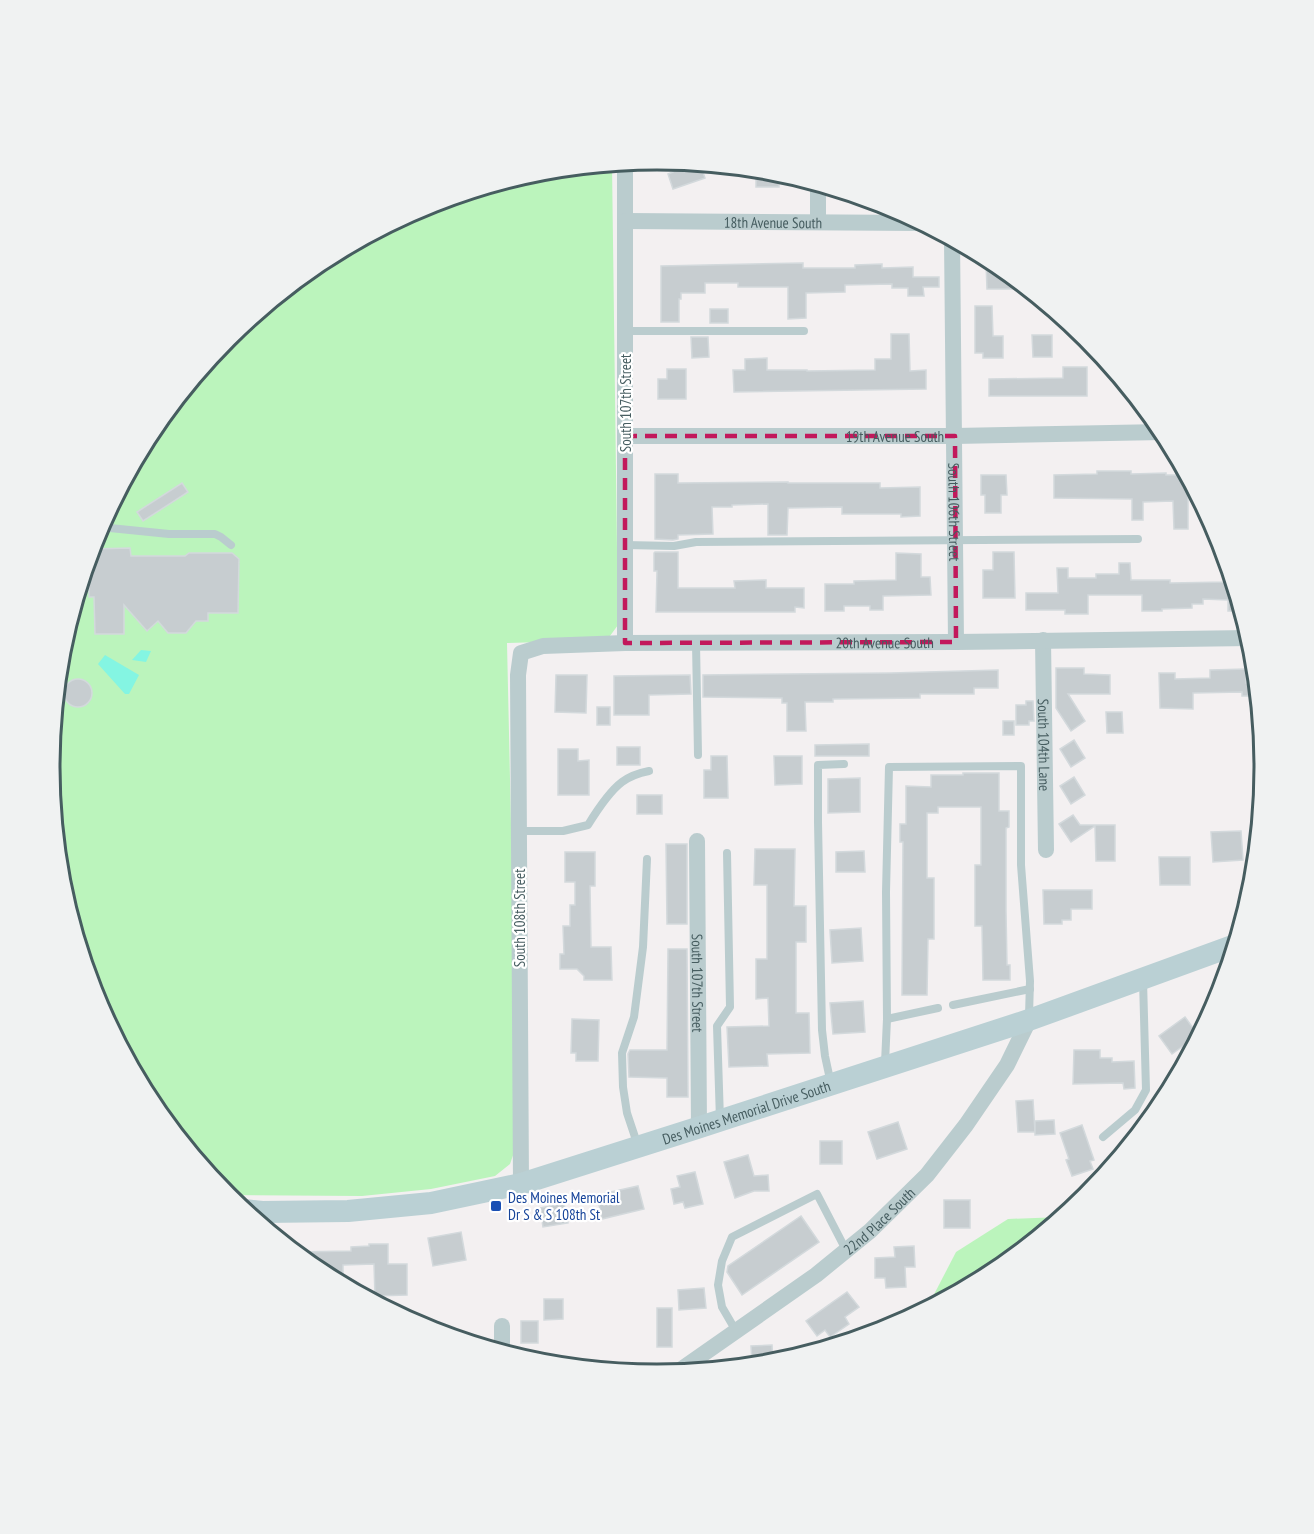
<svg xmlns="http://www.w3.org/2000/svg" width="1314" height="1534" font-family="'PT Sans Narrow',sans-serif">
	<rect width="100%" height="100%" fill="#f3f0f1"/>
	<!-- green -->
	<g fill="#bbf4bc">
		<polygon points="612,164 618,625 607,640 507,643 518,1141 510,1164 495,1176 431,1189 362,1196 226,1195 152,1104 96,999 61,885 50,767 61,648 96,534 152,429 228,337 320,262 425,206 539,171"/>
		<polygon points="1061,1217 994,1272 927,1308 956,1252 1008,1219"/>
	</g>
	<!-- water -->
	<g fill="#84f5e2">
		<polygon points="141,650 151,651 146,662 132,660"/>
		<polygon points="105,655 139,675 129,694 125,694 98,664"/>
	</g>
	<!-- building -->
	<g fill="#c7cdd0" stroke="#d3d9dc" stroke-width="1.5">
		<polygon points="669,161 700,164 705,178 673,189 668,174 673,172"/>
		<polygon points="756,169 779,172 779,187 756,187"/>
		<polygon points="803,263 803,268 855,268 855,265 882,264 882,268 913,267 913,277 939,277 939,287 923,287 924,296 908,296 908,288 892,288 892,284 845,285 845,292 806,293 806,318 788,319 788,287 738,287 738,283 705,283 705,293 681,293 681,299 679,299 679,322 661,322 661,266"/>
		<polygon points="986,263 995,263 1027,289 987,289"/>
		<polygon points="975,306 992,306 993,336 1003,336 1003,358 983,358 983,353 975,353"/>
		<rect x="710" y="309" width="18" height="14"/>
		<polygon points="891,334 909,334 910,371 926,370 926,389 734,392 733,370 745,370 745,359 767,358 767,370 807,370 807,371 875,370 875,359 891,359"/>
		<polygon points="1032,335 1052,335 1052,357 1033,357"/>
		<polygon points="691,337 708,337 709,357 692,358"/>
		<polygon points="1063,367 1087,367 1087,396 989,396 989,379 1063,378"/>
		<polygon points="667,369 686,369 686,399 658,399 658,379 667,379"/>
		<polygon points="1097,471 1131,471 1131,474 1166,473 1166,475 1187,475 1197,495 1188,495 1188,529 1174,529 1173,501 1143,502 1143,520 1132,520 1132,499 1054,498 1054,475 1097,474"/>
		<polygon points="655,474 678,474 678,483 788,482 788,483 880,483 880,488 920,487 920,516 901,517 901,514 842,514 842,507 788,508 787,535 768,535 768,504 732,505 732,507 712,507 713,534 678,535 678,539 673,540 655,539"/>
		<polygon points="981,475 1006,475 1007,495 1001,495 1001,513 985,513 985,495 981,495"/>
		<polygon points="182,483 188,492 143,521 137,512"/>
		<polygon points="130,548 131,556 185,556 189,553 232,553 239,559 238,613 208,613 208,621 196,621 186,633 168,633 158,621 147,631 124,605 124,634 95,634 94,597 89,597 89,556 92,549"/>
		<polygon points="655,552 678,552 678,588 735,588 734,581 766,580 766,588 804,588 804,608 795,607 795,612 656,612 657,571 654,571 654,553"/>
		<polygon points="993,552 1014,552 1015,598 983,598 983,570 993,570"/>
		<polygon points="896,553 921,554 921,577 930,577 931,595 883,596 883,610 870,610 870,606 844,606 844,611 825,611 825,584 854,584 854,581 896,580"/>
		<polygon points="1119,563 1130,563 1131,580 1170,580 1170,583 1227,582 1227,575 1231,575 1241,611 1228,611 1228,600 1203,599 1203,604 1192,604 1192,608 1162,609 1162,611 1142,611 1142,595 1088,595 1088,614 1065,614 1065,610 1026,610 1026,593 1058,593 1057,568 1068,568 1068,578 1096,578 1096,574 1119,574"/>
		<polygon points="1056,668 1084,668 1084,674 1110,675 1110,694 1068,694 1085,721 1071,731 1056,708"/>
		<polygon points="1246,669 1246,683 1256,683 1258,696 1242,696 1242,692 1193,693 1193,709 1160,708 1159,673 1175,673 1175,679 1210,678 1210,670"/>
		<polygon points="998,670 998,688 974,688 974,694 920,694 920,698 833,699 833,702 805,702 806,731 787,731 787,703 782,703 782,698 703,697 703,675 891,673"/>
		<polygon points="556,675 587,675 586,713 555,712"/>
		<polygon points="690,675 691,694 649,695 649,715 614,715 614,676"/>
		<circle cx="78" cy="693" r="14"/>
		<polygon points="1026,701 1033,701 1034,721 1029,721 1029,725 1016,725 1016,705 1026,705"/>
		<rect x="597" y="707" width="13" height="18"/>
		<polygon points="1106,712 1122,712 1123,733 1107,733"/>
		<rect x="1003" y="721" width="11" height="14"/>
		<polygon points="1074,740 1085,758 1071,767 1060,749"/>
		<polygon points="869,744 869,756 815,756 815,745"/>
		<rect x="617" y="747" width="23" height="18"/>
		<polygon points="558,749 578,749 578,761 589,760 589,795 558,795"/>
		<polygon points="711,756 727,756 728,798 704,798 704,770 711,770"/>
		<polygon points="774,756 802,756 802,784 775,785"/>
		<polygon points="963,773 999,773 999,811 1009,811 1009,827 1006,828 1006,911 1007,965 1010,965 1010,980 983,980 982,926 975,926 975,865 981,865 981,807 938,807 938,813 927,813 927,878 934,878 934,939 928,939 927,995 902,995 903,842 900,842 900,824 906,824 906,786 931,787 931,775 963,775"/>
		<polygon points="1074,777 1085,795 1071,804 1060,786"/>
		<polygon points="860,778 860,812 828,813 828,779"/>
		<rect x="637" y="795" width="25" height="19"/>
		<polygon points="1073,815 1080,825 1115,825 1115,861 1096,861 1095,826 1071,842 1059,824"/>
		<polygon points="1241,831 1243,860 1213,862 1211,832"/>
		<polygon points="666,844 687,844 687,924 667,924"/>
		<polygon points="755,849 795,849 794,906 806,906 806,942 796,942 796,1013 809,1013 810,1053 767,1054 768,1066 729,1067 727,1027 769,1026 768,998 756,999 756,959 767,959 767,885 754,885"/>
		<polygon points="864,851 865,872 836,872 836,852"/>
		<polygon points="565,852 595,852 595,886 590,886 591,947 611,947 612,980 584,980 584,976 577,969 560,969 560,954 564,954 563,926 570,926 570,905 575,905 575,882 565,882"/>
		<polygon points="1159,857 1190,857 1190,885 1160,885"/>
		<polygon points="1043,890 1092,890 1092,909 1071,909 1071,920 1062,920 1062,924 1044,924"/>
		<polygon points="861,928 863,961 832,963 830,930"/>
		<polygon points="668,949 687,949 688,1097 667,1097 667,1078 629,1077 628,1054 630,1050 667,1050"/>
		<polygon points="863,1001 865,1032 833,1034 830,1003"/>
		<polygon points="1185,1017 1198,1035 1172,1054 1159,1036"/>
		<polygon points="572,1019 599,1020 598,1061 576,1061 576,1053 571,1053"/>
		<polygon points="1074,1050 1100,1050 1100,1058 1112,1058 1112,1062 1134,1061 1135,1088 1124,1089 1123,1083 1073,1084"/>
		<polygon points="1033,1100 1035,1132 1018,1132 1016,1101"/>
		<polygon points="1054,1120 1055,1134 1035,1135 1035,1121"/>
		<polygon points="898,1122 907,1149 877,1159 868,1132"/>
		<polygon points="1082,1125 1094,1160 1090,1161 1093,1169 1072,1176 1066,1160 1069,1159 1060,1133"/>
		<rect x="820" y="1141" width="22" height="23"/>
		<polygon points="748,1155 754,1176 768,1175 769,1191 754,1191 735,1198 724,1162"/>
		<polygon points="695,1172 703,1204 685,1208 683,1202 674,1204 671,1189 680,1187 677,1176"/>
		<polygon points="638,1186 644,1209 602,1219 597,1195"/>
		<rect x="944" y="1200" width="26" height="28"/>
		<polygon points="564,1203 568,1223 543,1227 540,1208"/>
		<polygon points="801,1216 819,1242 742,1295 727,1272 728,1266"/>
		<polygon points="461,1232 466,1260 433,1266 428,1238"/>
		<polygon points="369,1244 388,1244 388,1264 407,1264 407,1295 375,1296 374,1264 343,1265 343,1275 326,1276 319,1272 295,1252 351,1251 351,1247 369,1246"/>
		<polygon points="914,1246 915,1267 905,1267 906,1287 886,1288 885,1278 875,1278 875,1258 895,1257 894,1247"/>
		<polygon points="704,1288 706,1308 679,1310 678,1290"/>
		<polygon points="847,1292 859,1307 845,1317 849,1324 830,1337 825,1330 817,1336 806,1321"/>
		<polygon points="544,1299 563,1299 563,1319 544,1320"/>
		<rect x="657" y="1308" width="15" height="39"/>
		<rect x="521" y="1321" width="17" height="22"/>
		<polygon points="772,1345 773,1363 752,1365 751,1346"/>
	</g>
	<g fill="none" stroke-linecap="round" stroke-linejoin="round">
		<!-- service -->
		<g stroke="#baccce" stroke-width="8">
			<polyline points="626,331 804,331"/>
			<polyline points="100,527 169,534 215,534 221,537 231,545"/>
			<polyline points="625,545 674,546 696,542 1138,539"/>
			<polyline points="696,643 698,755"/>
			<path d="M518,831H563L588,825C596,812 610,791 622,782C630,776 639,773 649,771"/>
			<polyline points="953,1005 1030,989"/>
			<polyline points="887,1019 938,1008"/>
			<polyline points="885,1063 887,1019 886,892 889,767 1021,766 1021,865 1030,981 1029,1016"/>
			<polyline points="831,1084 825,1056 822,1030 818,822 818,765 844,764"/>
			<polyline points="720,1120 717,1026 730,1007 727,853"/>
			<polyline points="1103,1137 1135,1110 1146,1090 1143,980"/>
			<polyline points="638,1146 627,1113 623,1087 622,1053 634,1017 643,947 647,859"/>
			<polyline points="736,1331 722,1307 718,1285 722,1261 732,1237 817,1194 846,1250"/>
		</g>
		<!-- minor -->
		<g stroke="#baccce" stroke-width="16">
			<polyline points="625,163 625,643"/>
			<path id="s1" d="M626,221L921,223"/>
			<polyline points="818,222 818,184"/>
			<path id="s2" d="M952,239L956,642"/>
			<path id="s3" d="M625,436H955L1163,432"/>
			<path id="s4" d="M1043,640L1046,850"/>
			<path id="s5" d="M697,841L699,1127"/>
			<path id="s6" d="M521,1184L518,675L521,653L543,646L625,643L956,642L1250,638"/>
			<polyline points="502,1326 502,1352"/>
			<path id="s7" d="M676,1373L816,1275L870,1231L927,1175L966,1125L1007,1065L1029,1020"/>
		</g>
		<!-- secondary -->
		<path stroke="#bad0d4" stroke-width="22" id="s8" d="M244,1210L262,1212L348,1211L431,1203L521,1184L694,1129L1029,1020L1235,945"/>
	</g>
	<!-- marked area -->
	<path fill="none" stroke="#c2185b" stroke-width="4.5" stroke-dasharray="12 8" stroke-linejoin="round" d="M625,436H955L956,642L625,643Z"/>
	<!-- markers -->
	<rect fill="#1a4fb4" stroke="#fff" stroke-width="2" x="490" y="1200" width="12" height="12" rx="3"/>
	<g text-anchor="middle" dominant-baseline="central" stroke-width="4.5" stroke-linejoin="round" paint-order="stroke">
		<!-- street labels -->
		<g font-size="15" fill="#465d60" stroke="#fff">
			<text stroke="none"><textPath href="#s1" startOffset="147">18th Avenue South</textPath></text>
			<text transform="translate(625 403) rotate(-90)">South 107th Street</text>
			<text stroke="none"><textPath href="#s3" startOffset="270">19th Avenue South</textPath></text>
			<text stroke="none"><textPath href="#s2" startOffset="273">South 106th Street</textPath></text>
			<text stroke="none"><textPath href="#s6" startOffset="896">20th Avenue South</textPath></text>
			<text stroke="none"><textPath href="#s4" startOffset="105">South 104th Lane</textPath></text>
			<text transform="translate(519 918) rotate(-90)">South 108th Street</text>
			<text stroke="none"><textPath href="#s5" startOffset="142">South 107th Street</textPath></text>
			<text stroke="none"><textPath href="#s8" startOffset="516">Des Moines Memorial Drive South</textPath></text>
			<text stroke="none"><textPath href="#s7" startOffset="254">22nd Place South</textPath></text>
		</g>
		<!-- transit labels -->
		<g font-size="15" fill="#164399" stroke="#fff" text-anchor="start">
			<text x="508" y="1197">Des Moines Memorial<tspan x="508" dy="17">Dr S &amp; S 108th St</tspan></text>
		</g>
	</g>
	<!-- crop -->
	<path d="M0 0H1314V1534H0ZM60 767a597 597 0 1 1 1194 0a597 597 0 1 1-1194 0Z" fill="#f0f2f2" fill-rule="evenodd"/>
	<path fill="none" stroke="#465d60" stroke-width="3" d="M60 767a597 597 0 1 1 1194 0a597 597 0 1 1-1194 0Z"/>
</svg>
